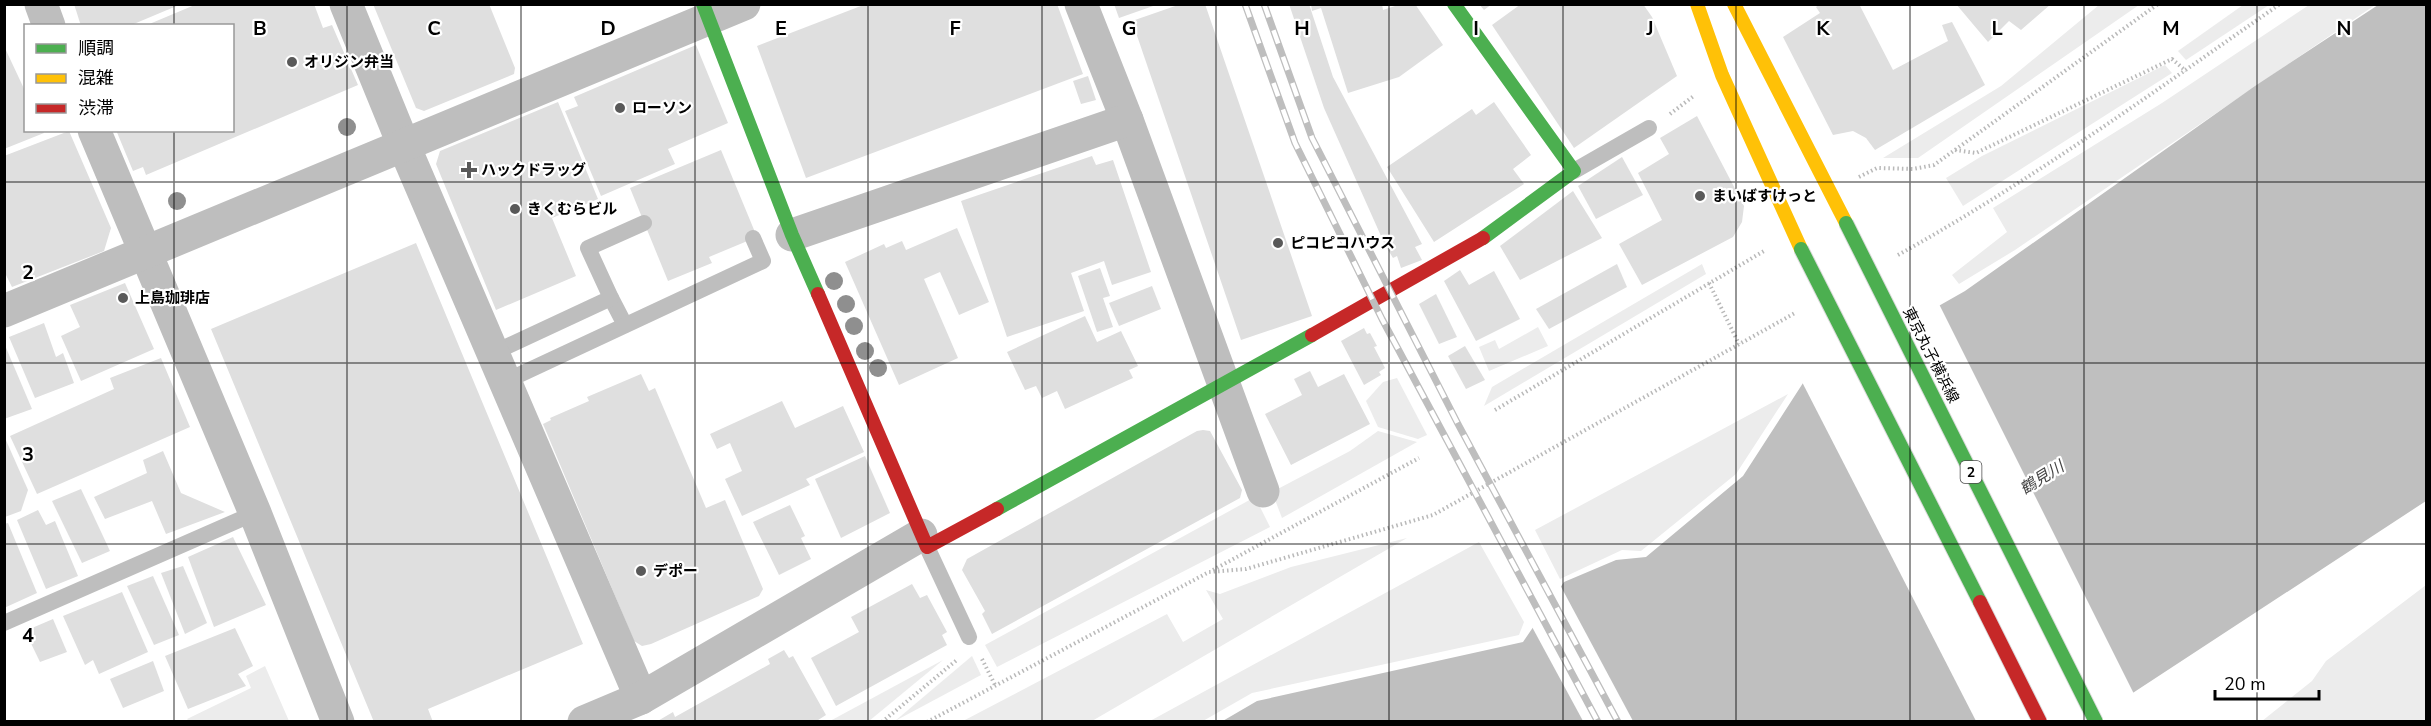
<svg xmlns="http://www.w3.org/2000/svg" width="2431" height="726" font-family="'Nunito Sans','Noto Sans JP',sans-serif">
	<rect width="100%" height="100%" fill="#fff"/>
	<!-- green -->
	<g fill="#ececec">
		<polygon points="2099,5 2139,5 1918,158 1883,158 2001,86"/>
		<polygon points="2243,5 2269,5 2186,60 2178,51"/>
		<polygon points="2309,5 2375,5 2015,250 1959,284 1952,275 2007,232 1993,208 2162,103"/>
		<polygon points="2165,65 2172,73 1963,206 1946,178 1982,156"/>
		<polygon points="1702,264 1706,274 1484,406 1492,387"/>
		<polygon points="1538,327 1548,346 1489,371 1479,347 1495,340 1499,349"/>
		<polygon points="1397,378 1427,435 1418,439 1378,427 1366,401 1383,382"/>
		<polygon points="1788,394 1736,474 1641,551 1622,550 1560,579 1535,530"/>
		<polygon points="1378,431 1417,442 1282,518 1272,492 1350,451"/>
		<polygon points="1255,497 1270,527 997,667 985,645"/>
		<polygon points="1407,538 1092,721 963,721 1167,614 1183,642 1223,619 1206,590 1220,594 1291,567"/>
		<polygon points="1479,542 1524,622 1519,635 1252,693 1203,721 1150,721"/>
		<polygon points="2426,585 2426,721 2262,721 2312,681 2326,661"/>
		<polygon points="972,656 981,675 895,721"/>
		<polygon points="943,660 869,721 830,721"/>
		<polygon points="265,666 289,721 189,721 187,719 251,688 246,676"/>
	</g>
	<!-- water -->
	<polygon fill="#bfbfbf" points="2378,5 2426,5 2426,501 2090,721 1221,722 1257,701 1523,642 1564,582 1616,560 1646,557 1743,476 1803,383 1965,291 2255,86"/>
	<!-- pier -->
	<g fill="#fff">
		<polygon points="1938,302 2135,696 2096,722 1976,721 1801,380"/>
		<polygon points="1559,583 1633,721 1583,721 1531,625"/>
	</g>
	<!-- building -->
	<g fill="#dfdfdf">
		<polygon points="74,4 179,4 179,5 129,26 81,26"/>
		<polygon points="197,4 314,4 323,28 332,25 358,85 146,175 143,167 133,171 116,130 232,130 232,26 147,25"/>
		<polygon points="373,4 489,4 515,68 514,74 424,111 416,108"/>
		<polygon points="866,4 1057,4 1083,74 806,178 757,46"/>
		<polygon points="1114,4 1156,4 1156,5 1119,18"/>
		<polygon points="1181,4 1205,4 1312,316 1241,340 1132,21"/>
		<polygon points="1289,4 1309,4 1333,77 1422,244 1415,247 1422,260 1401,268 1397,256 1393,258 1385,245 1324,108"/>
		<polygon points="1311,4 1382,4 1383,10 1401,4 1415,4 1443,45 1399,77 1348,93 1321,8 1312,11"/>
		<polygon points="1479,4 1492,4 1484,10"/>
		<polygon points="1521,4 1643,4 1652,17 1677,76 1574,148 1492,25"/>
		<polygon points="1820,4 1859,4 1893,70 1948,41 1942,25 1952,22 1985,85 1875,150 1866,138 1853,131 1833,135 1783,37 1820,13 1816,7"/>
		<polygon points="1956,4 2051,4 2021,30 2009,21 1988,42"/>
		<polygon points="696,45 728,123 668,149 675,164 601,196 565,111 578,106 574,97"/>
		<polygon points="4,46 26,93 26,130 43,130 44,133 4,149"/>
		<polygon points="1088,76 1096,100 1081,104 1073,81"/>
		<polygon points="558,102 598,199 552,218 576,276 496,310 436,164 440,151"/>
		<polygon points="1494,102 1531,155 1513,169 1524,184 1434,242 1387,167 1472,109 1476,115"/>
		<polygon points="1697,116 1744,206 1742,222 1733,237 1642,285 1619,244 1662,220 1638,173 1669,154 1660,138"/>
		<polygon points="69,131 111,228 104,251 12,287 6,275 4,276 4,156"/>
		<polygon points="721,150 757,237 709,257 712,263 668,281 630,188"/>
		<polygon points="1092,156 1096,165 1113,160 1151,272 1112,285 1104,261 1071,273 1084,311 1007,337 961,201"/>
		<polygon points="1622,157 1643,195 1596,219 1578,186"/>
		<polygon points="1573,191 1602,238 1520,280 1500,246"/>
		<polygon points="957,228 989,302 959,315 940,272 924,279 958,358 899,385 845,262 884,244 886,248 902,241 906,250"/>
		<polygon points="416,243 583,644 428,709 433,722 374,722 211,329"/>
		<polygon points="1617,264 1627,287 1549,329 1536,309"/>
		<polygon points="1100,268 1110,296 1103,298 1113,327 1097,332 1078,276"/>
		<polygon points="1460,270 1469,285 1494,271 1520,319 1476,341 1444,281"/>
		<polygon points="125,283 154,349 81,381 61,336 80,327 70,305"/>
		<polygon points="1152,286 1161,309 1119,326 1109,303"/>
		<polygon points="1436,294 1457,337 1439,344 1419,304"/>
		<polygon points="1085,316 1097,342 1121,331 1138,366 1129,370 1133,378 1065,409 1057,391 1042,398 1036,386 1025,390 1007,352"/>
		<polygon points="44,323 56,357 63,353 74,383 35,398 9,337"/>
		<polygon points="1364,328 1367,334 1370,333 1377,346 1374,347 1385,368 1379,372 1381,375 1364,385 1341,341"/>
		<polygon points="4,343 32,409 4,419"/>
		<polygon points="1465,346 1485,380 1466,389 1448,356"/>
		<polygon points="161,358 190,427 37,494 10,436 114,389 110,378"/>
		<polygon points="1310,371 1318,387 1344,374 1370,424 1291,465 1265,414 1302,395 1294,379"/>
		<polygon points="641,374 649,391 655,388 706,508 725,500 763,589 759,596 651,644 642,646 634,641 543,424 551,420 550,418 589,401 587,397"/>
		<polygon points="782,401 795,428 843,406 864,452 806,479 810,485 742,516 725,479 742,471 730,443 717,449 710,434"/>
		<polygon points="1203,430 1210,431 1242,490 1240,498 992,634 982,614 985,611 962,570 967,559 1197,431"/>
		<polygon points="5,438 28,490 21,511 5,517"/>
		<polygon points="163,451 181,493 225,512 166,534 152,501 105,519 94,497 147,473 143,460"/>
		<polygon points="865,456 890,513 841,538 815,479"/>
		<polygon points="81,489 110,551 82,563 52,501"/>
		<polygon points="790,505 805,536 801,538 811,559 779,575 753,522"/>
		<polygon points="38,510 46,525 55,521 78,576 46,589 17,520"/>
		<polygon points="8,523 37,593 4,608 4,524"/>
		<polygon points="233,537 266,605 214,627 188,557"/>
		<polygon points="183,566 207,623 185,634 161,573"/>
		<polygon points="153,576 179,635 154,645 127,586"/>
		<polygon points="912,584 920,598 927,595 947,632 942,635 947,645 836,706 811,658 859,632 851,617"/>
		<polygon points="122,592 148,652 99,674 93,660 85,665 63,616"/>
		<polygon points="53,619 67,652 40,662 25,631"/>
		<polygon points="235,628 253,666 238,674 246,686 188,709 165,656"/>
		<polygon points="784,650 789,658 793,656 826,715 815,722 656,722 673,712 675,717 770,664 768,659"/>
		<polygon points="153,661 164,691 123,708 110,679"/>
	</g>
	<g fill="none" stroke-linecap="round" stroke-linejoin="round">
		<!-- path -->
		<g stroke="#b9b9b9" stroke-width="4" stroke-dasharray="1.5 3" stroke-linecap="butt">
			<polyline points="1670,114 1695,95"/>
			<polyline points="1955,150 1976,153 2172,59 2186,71"/>
			<polyline points="1859,177 1877,168 1913,169 1934,165 2158,4"/>
			<path d="M1898,255C2031,181 2155,91 2280,4"/>
			<polyline points="1709,283 1739,344"/>
			<polyline points="1495,410 1764,251"/>
			<polyline points="1213,570 1419,458"/>
			<polyline points="982,659 995,685"/>
			<polyline points="882,722 958,659"/>
			<polyline points="927,722 1209,572 1246,569 1433,515 1795,313"/>
		</g>
		<!-- lane -->
		<g stroke="#bebebe" stroke-width="16">
			<polyline points="1574,171 1649,128"/>
			<polyline points="611,298 625,325"/>
			<polyline points="493,353 611,298 588,248 644,223"/>
			<polyline points="506,381 763,261 753,238"/>
			<polyline points="927,547 969,637"/>
			<polyline points="4,623 255,513"/>
		</g>
		<!-- street -->
		<g stroke="#bebebe" stroke-width="33">
			<polyline points="41,4 49,26"/>
			<polyline points="346,4 404,146 641,698"/>
			<polyline points="1081,4 1127,120 1263,491"/>
			<polyline points="94,130 255,513 338,722"/>
			<polyline points="792,235 1127,120"/>
			<polyline points="4,311 744,4"/>
			<polyline points="584,722 641,698 921,535"/>
		</g>
		<!-- fast -->
		<g stroke="#4caf50" stroke-width="14">
			<polyline points="703,4 792,235 818,294"/>
			<polyline points="1454,4 1574,171 1483,238"/>
			<polyline points="997,509 1312,335"/>
		</g>
		<!-- slow -->
		<g stroke="#ffc107" stroke-width="14">
			<polyline points="1697,4 1722,75 1801,249"/>
			<polyline points="1734,4 1846,223"/>
		</g>
		<!-- jam -->
		<g stroke="#c62828" stroke-width="14">
			<polyline points="818,294 927,547 997,509"/>
			<polyline points="1312,335 1483,238"/>
		</g>
		<defs>
			<g id="rail">
				<polyline points="1245,4 1295,143 1382,319 1598,722"/>
				<polyline points="1264,4 1312,138 1458,424 1618,722"/>
			</g>
		</defs>
		<!-- rail casing -->
		<use href="#rail" stroke="#bebebe" stroke-width="7"/>
		<!-- rail -->
		<use href="#rail" stroke="#fff" stroke-width="4.5" stroke-dasharray="14" stroke-linecap="butt"/>
		<defs>
			<g id="fast-bridge">
				<polyline points="1846,223 2096,722"/>
				<polyline points="1801,249 1980,602"/>
			</g>
			<polyline id="jam-bridge" points="1980,602 2040,722"/>
		</defs>
		<!-- fast-bridge casing -->
		<use href="#fast-bridge" stroke="#dbdbdb" stroke-width="16" stroke-linecap="butt"/>
		<!-- jam-bridge casing -->
		<use href="#jam-bridge" stroke="#dbdbdb" stroke-width="16" stroke-linecap="butt"/>
		<!-- fast-bridge -->
		<use href="#fast-bridge" stroke="#4caf50" stroke-width="14"/>
		<!-- jam-bridge -->
		<use href="#jam-bridge" stroke="#c62828" stroke-width="14"/>
	</g>
	<!-- trees -->
	<g fill="#8f8f8f">
		<circle cx="347" cy="127" r="9"/>
		<circle cx="177" cy="201" r="9"/>
		<circle cx="834" cy="281" r="9"/>
		<circle cx="846" cy="304" r="9"/>
		<circle cx="854" cy="326" r="9"/>
		<circle cx="865" cy="351" r="9"/>
		<circle cx="878" cy="368" r="9"/>
	</g>
	<!-- grid -->
	<path fill="none" stroke="#000" stroke-width="1.5" stroke-opacity="0.55" d="M174,4V26M347,4V722M521,4V722M695,4V722M868,4V722M1042,4V722M1216,4V722M1389,4V722M1563,4V722M1736,4V722M1910,4V722M2084,4V722M2257,4V722M174,130V722M4,182H2426M4,363H2426M4,544H2426"/>
	<!-- markers -->
	<g fill="#595959" stroke="#fff" stroke-width="2">
		<circle cx="292" cy="62" r="6"/>
		<circle cx="620" cy="108" r="6"/>
		<path d="M466 161h6v6h6v6h-6v6h-6v-6h-6v-6h6z"/>
		<circle cx="1700" cy="196" r="6"/>
		<circle cx="515" cy="209" r="6"/>
		<circle cx="1278" cy="243" r="6"/>
		<circle cx="123" cy="298" r="6"/>
		<circle cx="641" cy="571" r="6"/>
	</g>
	<g text-anchor="middle" dominant-baseline="central" stroke-width="4.5" stroke-linejoin="round" paint-order="stroke">
		<!-- shield labels -->
		<rect fill="#fff" stroke="#4c4c4c" stroke-width="1.5" x="1960.5" y="461" width="21" height="22" rx="4.5"/>
		<g font-size="14" font-weight="bold" fill="#000">
			<text x="1971" y="472">2</text>
		</g>
		<!-- poi labels -->
		<g font-size="15" font-weight="bold" fill="#000" stroke="#fff" text-anchor="start">
			<text x="304" y="62">オリジン弁当</text>
			<text x="632" y="108">ローソン</text>
			<text x="481" y="170">ハックドラッグ</text>
			<text x="1712" y="196">まいばすけっと</text>
			<text x="527" y="209">きくむらビル</text>
			<text x="1290" y="243">ピコピコハウス</text>
			<text x="135" y="298">上島珈琲店</text>
			<text x="653" y="571">デポー</text>
		</g>
		<!-- street labels -->
		<g font-size="15" fill="#000" stroke="#fff">
			<text transform="translate(1931 355) rotate(63)">東京丸子横浜線</text>
		</g>
		<!-- water labels -->
		<g font-size="16" font-style="italic" fill="#444" stroke="#fff">
			<text transform="translate(2042 478) rotate(-32)">鶴見川</text>
		</g>
	</g>
	<g font-size="20" text-anchor="middle" font-weight="bold" fill="#000" stroke="#fff" stroke-width="4.5" stroke-linejoin="round" paint-order="stroke">
		<text x="260" y="35">B</text>
		<text x="434" y="35">C</text>
		<text x="608" y="35">D</text>
		<text x="781" y="35">E</text>
		<text x="955" y="35">F</text>
		<text x="1129" y="35">G</text>
		<text x="1302" y="35">H</text>
		<text x="1476" y="35">I</text>
		<text x="1650" y="35">J</text>
		<text x="1823" y="35">K</text>
		<text x="1997" y="35">L</text>
		<text x="2171" y="35">M</text>
		<text x="2344" y="35">N</text>
		<text x="28" y="279">2</text>
		<text x="28" y="461">3</text>
		<text x="28" y="642">4</text>
	</g>
	<!-- border -->
	<rect width="2431" height="726" fill="none" stroke="#000000" stroke-width="12"/>
	<!-- legend -->
	<rect x="24" y="24" width="210" height="108" fill="#ffffff" stroke="#999999" stroke-width="1.5"/>
	<rect x="36" y="44" width="30" height="9" fill="#4caf50" stroke="#999999" stroke-width="1.5"/>
	<text x="78" y="54" font-size="18" fill="#000000">順調</text>
	<rect x="36" y="74" width="30" height="9" fill="#ffc107" stroke="#999999" stroke-width="1.5"/>
	<text x="78" y="84" font-size="18" fill="#000000">混雑</text>
	<rect x="36" y="104" width="30" height="9" fill="#c62828" stroke="#999999" stroke-width="1.5"/>
	<text x="78" y="114" font-size="18" fill="#000000">渋滞</text>
	<!-- scale -->
	<path d="M2215 690v9h104v-9" fill="none" stroke="#000000" stroke-width="3"/>
	<text x="2224" y="690" font-size="18" fill="#000000" stroke="#ffffff" stroke-width="4.5" paint-order="stroke">20 m</text>
</svg>
